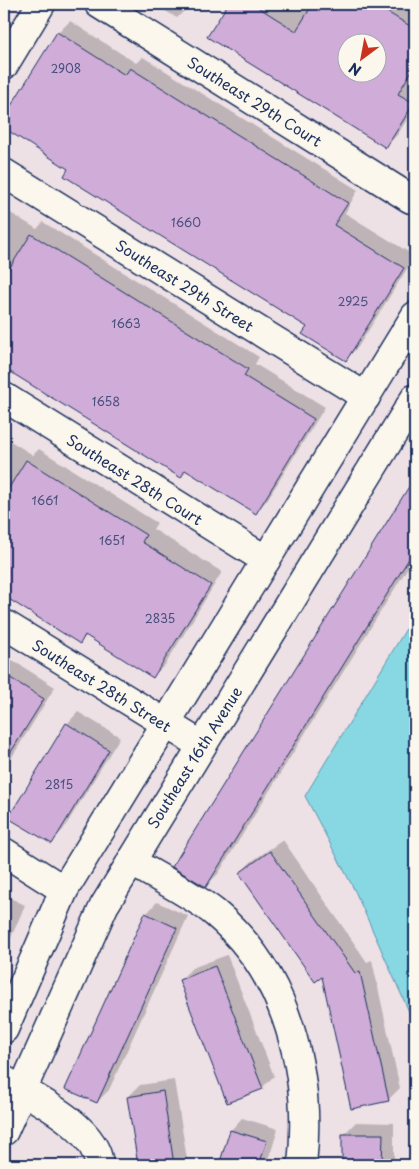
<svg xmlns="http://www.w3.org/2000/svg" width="419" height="1169" font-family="'Playpen Sans',sans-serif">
	<rect width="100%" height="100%" fill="#eee1e6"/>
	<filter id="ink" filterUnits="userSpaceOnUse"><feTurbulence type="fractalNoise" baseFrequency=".02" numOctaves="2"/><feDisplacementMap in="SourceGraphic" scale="10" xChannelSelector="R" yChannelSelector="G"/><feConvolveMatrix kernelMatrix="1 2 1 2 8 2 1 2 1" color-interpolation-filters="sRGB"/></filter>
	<g filter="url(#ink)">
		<!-- water -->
		<polygon fill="#88d8e3" stroke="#5c94ae" points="415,614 415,1025 355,891 305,796"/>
		<!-- shadow -->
		<g fill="#0003" fill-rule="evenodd">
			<polygon points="154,4 191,4 177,18"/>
			<path d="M229,4H407L415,9V106L398,134L386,146L209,36ZM346,42H376V72H346Z"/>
			<polygon points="70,21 136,63 143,57 358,190 345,213 415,256 358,347 346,359 308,327 4,127 4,119 58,33"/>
			<polygon points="4,209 37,229 43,222 259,357 255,364 325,407 267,500 256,512 187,470 180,476 4,367"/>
			<polygon points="4,437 33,455 39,449 157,523 153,529 222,572 165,665 153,676 87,635 80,642 4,594"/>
			<polygon points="415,480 415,556 218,874 206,886 174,867"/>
			<polygon points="4,655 55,687 4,770"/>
			<polygon points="78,712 120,737 63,830 51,842 67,724"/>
			<polygon points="283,840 367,962 372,960 400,1088 388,1100 323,975 240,873 252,861"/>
			<polygon points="4,895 25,905 4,954"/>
			<polygon points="157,902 188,916 109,1090 97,1102 146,914"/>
			<polygon points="227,955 274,1076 262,1088 180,980 192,968"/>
			<polygon points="174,1080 188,1165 139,1165 128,1097 140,1085"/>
			<polygon points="242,1118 278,1129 267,1165 220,1165 231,1130"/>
			<polygon points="356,1122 394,1123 394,1165 343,1165 344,1134"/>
		</g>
		<!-- building -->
		<g fill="#cfadd8" stroke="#1b2f5e" fill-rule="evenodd">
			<path d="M228,4H253L296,31L313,4H374L415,29V65L398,94L414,103L386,148L207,37ZM346,42H376V72H346Z"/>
			<polygon points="57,32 125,75 130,68 348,203 334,225 404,268 346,361 302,334 307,327 64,176 68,169 4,128 4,117"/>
			<polygon points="31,234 248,369 244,376 314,419 256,514 185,470 181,478 4,368 4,277"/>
			<polygon points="26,460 146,535 142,542 211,585 153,678 85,635 80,644 4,596 4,496"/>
			<polygon points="415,477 415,549 206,887 172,867"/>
			<polygon points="4,674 44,699 4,763"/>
			<polygon points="66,723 109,750 52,844 8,818"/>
			<polygon points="270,851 355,973 360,972 389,1101 351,1109 322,977 315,982 239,873"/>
			<polygon points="145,913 177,928 97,1103 65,1089"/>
			<polygon points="215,966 263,1089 227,1103 179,980"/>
			<polygon points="163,1091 174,1165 138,1165 127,1097"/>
			<polygon points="230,1130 267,1141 259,1165 219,1165"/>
			<polygon points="342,1134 383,1134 382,1165 342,1165"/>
		</g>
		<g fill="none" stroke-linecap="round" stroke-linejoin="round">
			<defs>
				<g id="minor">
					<polyline points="99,4 411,199"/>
					<polyline points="4,65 41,4"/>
					<polyline points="4,173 366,397"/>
					<polyline points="4,397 266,560"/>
					<polyline points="4,624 201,745"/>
					<polyline points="4,852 64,890"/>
					<path d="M131,861C156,877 192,894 215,913C288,974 312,1074 302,1165"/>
					<polyline points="4,1029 64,890 415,316"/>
					<path d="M4,1080C33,1097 97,1127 99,1165"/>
					<polyline points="4,1131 104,906 415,398"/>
				</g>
			</defs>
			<!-- minor casing -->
			<use href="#minor" stroke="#1b2f5e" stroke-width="31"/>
			<!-- minor -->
			<use href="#minor" stroke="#fbf7ec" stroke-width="28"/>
		</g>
	</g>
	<g text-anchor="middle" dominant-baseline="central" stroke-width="4.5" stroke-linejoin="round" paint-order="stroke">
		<!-- number labels -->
		<g font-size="12" fill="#484e7c">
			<text x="66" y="68">2908</text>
			<text x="186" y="222">1660</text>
			<text x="353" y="301">2925</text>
			<text x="126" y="323">1663</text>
			<text x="106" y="401">1658</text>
			<text x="45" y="500">1661</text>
			<text x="112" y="540">1651</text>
			<text x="160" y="618">2835</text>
			<text x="59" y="784">2815</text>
		</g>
		<!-- street labels -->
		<g font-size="15" fill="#1b2f5e" stroke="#fbf7ec">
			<text transform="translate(255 101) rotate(32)">Southeast 29th Court</text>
			<text transform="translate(185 285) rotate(32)">Southeast 29th Street</text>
			<text transform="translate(135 479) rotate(32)">Southeast 28th Court</text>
			<text transform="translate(102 685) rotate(32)">Southeast 28th Street</text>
			<text transform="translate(194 757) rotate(-58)">Southeast 16th Avenue</text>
		</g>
	</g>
	<!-- margin -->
	<rect width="419" height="1169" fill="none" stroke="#fbf7ec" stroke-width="20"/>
	<rect x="10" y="10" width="399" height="1149" fill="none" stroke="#1b2f5e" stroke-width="2" filter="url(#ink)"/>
	<!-- north arrow -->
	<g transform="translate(362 58) rotate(212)"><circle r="24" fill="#fbf7ec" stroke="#a1a7b3"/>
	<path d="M0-4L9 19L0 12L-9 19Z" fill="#c8321e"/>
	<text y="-8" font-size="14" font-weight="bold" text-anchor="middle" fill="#1b2f5e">N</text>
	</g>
</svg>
